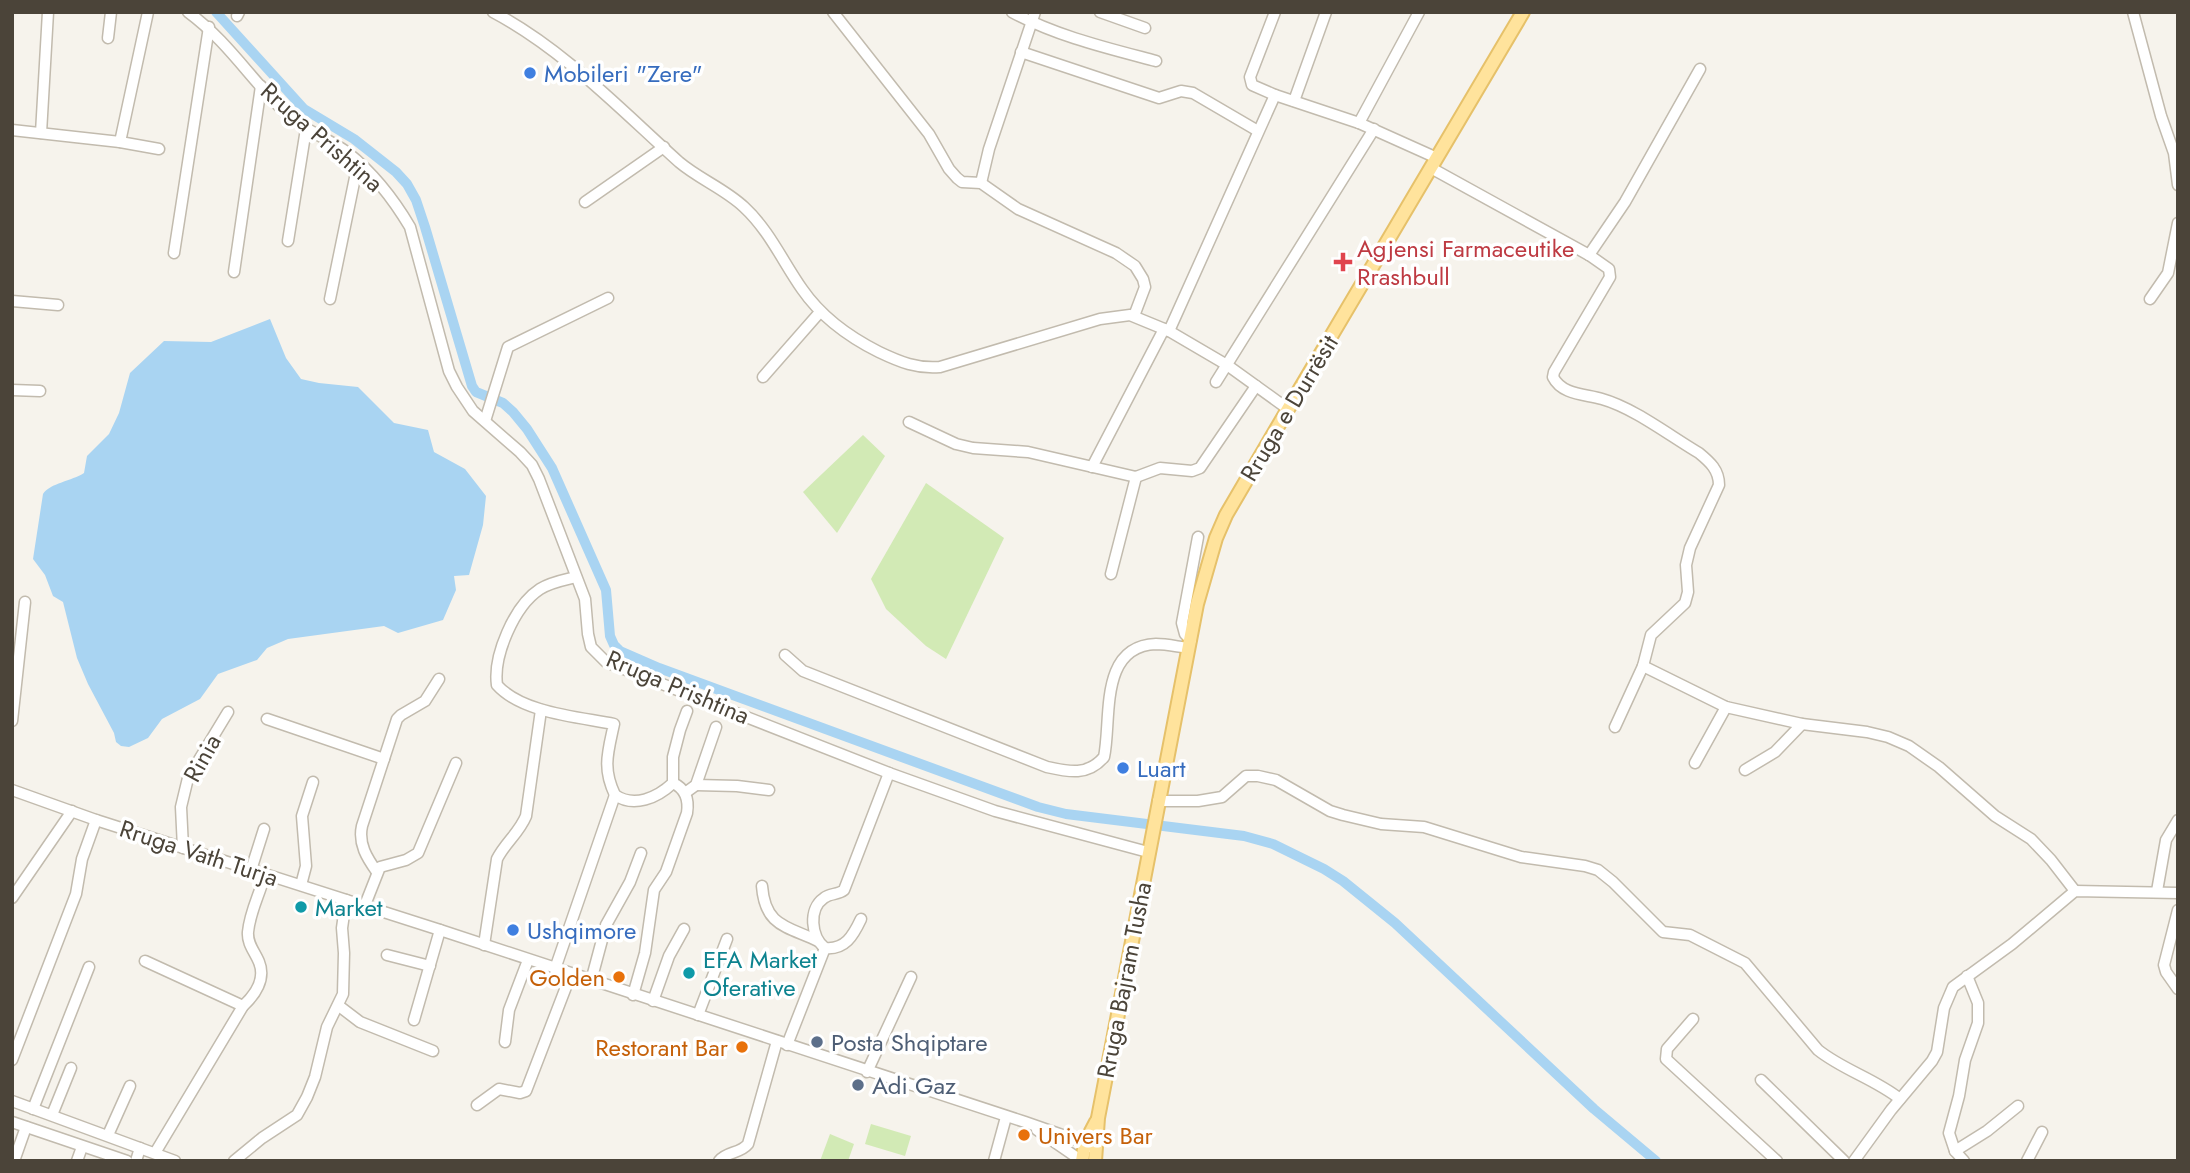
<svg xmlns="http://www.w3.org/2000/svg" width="2190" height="1173" font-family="Jost,sans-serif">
	<rect width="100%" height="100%" fill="#f6f3ec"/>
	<!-- green -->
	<g fill="#d2eab5">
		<polygon points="863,435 885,456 837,533 803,492"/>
		<polygon points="926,483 1004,538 946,659 926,646 886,609 871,579"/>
		<polygon points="871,1124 911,1136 905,1156 865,1144"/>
		<polygon points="830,1134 854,1144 848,1161 820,1161"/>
	</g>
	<!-- water -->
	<path fill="#a9d4f2" d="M270,319L286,358L301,379L319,383L358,387L394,423L428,430L434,452L465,469L486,496L483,525L469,575L454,576L456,590L443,620L398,633L384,626L288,639L267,648L257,660L218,674L200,699L162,719L148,738L129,747L121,746L116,742L114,733L88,684L77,658L63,602L53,596L45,575L33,559L43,494C50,483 72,481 84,473L87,456L109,434L119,413L130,373L164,341L211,342Z"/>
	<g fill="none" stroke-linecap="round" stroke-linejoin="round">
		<!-- canal -->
		<polyline stroke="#a9d4f2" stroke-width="10" points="216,12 304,109 354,139 396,172 407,184 416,200 425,227 472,386 476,392 503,403 513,412 527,429 552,468 606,590 610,636 614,645 620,651 659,668 1038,807 1066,814 1244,836 1273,844 1324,869 1343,881 1395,923 1594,1109 1656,1161"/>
		<defs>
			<g id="minor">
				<path d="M188,12C230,43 252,82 289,116C307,132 330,139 348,153C373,173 394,200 410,227L449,371L457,387L473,411L520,452L532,465L539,479L585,599L588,634L591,647L606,662L889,773L995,811L1148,852"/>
				<path d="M493,12C563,49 620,109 679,162C699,179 725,189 744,207C769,230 783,262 802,289C822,318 849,337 879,352C900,362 917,369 940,367L1100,319L1130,315L1169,331L1227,365L1288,409"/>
				<polyline points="833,12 929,134 949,169 957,178 962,182 981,183 1018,209 1116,253 1135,266 1143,279 1145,287 1134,316"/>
				<path d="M1012,12C1056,36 1107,48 1156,61"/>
				<polyline points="1100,12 1145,28"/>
				<polyline points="1275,12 1250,77 1252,85 1275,95 1359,123 1437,158"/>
				<polyline points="2133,12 2161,116 2174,153 2178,185"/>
				<polyline points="237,16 239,12"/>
				<polyline points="108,38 111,12"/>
				<polyline points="1021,52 1159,98 1181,91 1193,93 1258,131"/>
				<polyline points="1294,101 1326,12"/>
				<polyline points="1359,123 1419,12"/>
				<polyline points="12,130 120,142 159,149"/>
				<polyline points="41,133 48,12"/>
				<polyline points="120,142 148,12"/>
				<path d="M1431,168L1589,255L1609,269L1610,277L1554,372L1553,377C1562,395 1585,394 1602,399C1634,408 1670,436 1699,453C1710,462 1719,470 1719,485L1690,548L1686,565L1688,592L1685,603L1651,635L1643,666L1615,727"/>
				<polyline points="981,183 989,149 1035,12"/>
				<polyline points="585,202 664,147"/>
				<polyline points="288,241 306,129"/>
				<polyline points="174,253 209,27"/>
				<polyline points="1589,255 1625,202 1700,69"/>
				<polyline points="234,272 261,86"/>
				<polyline points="330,299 358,163"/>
				<polyline points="2150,299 2168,273 2178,223"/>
				<polyline points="12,301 58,305"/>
				<polyline points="1169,331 1275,95"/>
				<polyline points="763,377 820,312"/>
				<polyline points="1216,382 1374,129"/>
				<polyline points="12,390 40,391"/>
				<polyline points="485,421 508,347 608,298"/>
				<polyline points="909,422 956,444 973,448 1028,452 1136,477 1160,468 1192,471 1200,468 1256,386"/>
				<polyline points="1092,467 1164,329"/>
				<polyline points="1111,574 1136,477"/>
				<path d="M576,577C564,580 551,582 540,589C514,606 493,656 497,685C522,713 579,717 614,724C608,752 602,768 615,795"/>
				<polyline points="1191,640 1185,634 1182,623 1198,537"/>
				<path d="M785,655L803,671L1047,767C1069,772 1088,776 1104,757C1112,720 1098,646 1156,644C1167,644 1179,647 1189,648"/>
				<polyline points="1643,666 1726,707 1802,724 1867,732 1888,737 1909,746 1939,767 1995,816 2031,839 2051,860 2075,891"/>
				<polyline points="267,719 384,759"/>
				<polyline points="12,721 25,602"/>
				<polyline points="1695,763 1726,707"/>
				<polyline points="1745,770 1775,752 1802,724"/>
				<polyline points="696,785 737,786 769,790"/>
				<polyline points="12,790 96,820 440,930 1025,1122 1085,1143 1091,1147"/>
				<polyline points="685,793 696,785 716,727"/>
				<path d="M615,795C634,808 657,798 673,783V757L680,730L687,711"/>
				<path d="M1158,801H1198L1222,797L1246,776H1258L1276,780L1330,811L1343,815L1381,824L1424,827L1521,857L1585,866L1598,870L1613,882L1663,932L1690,935L1745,963L1818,1050C1843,1070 1875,1079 1900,1099"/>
				<polyline points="183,848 181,807 188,778 228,712"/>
				<polyline points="251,870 264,829"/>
				<path d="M377,872C367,858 358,844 362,826L397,719L401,715L425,701L439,679"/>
				<polyline points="301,885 306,866 302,816 313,782"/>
				<path d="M762,886C765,926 786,926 818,941"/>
				<polyline points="2157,891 2166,840 2178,820"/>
				<polyline points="12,898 72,811"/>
				<polyline points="365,905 380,867 406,860 418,853 456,763"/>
				<polyline points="2178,910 2164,965 2166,972 2178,989"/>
				<path d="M861,919C853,936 845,950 825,948C811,937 808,909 824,898C830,893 838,895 844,890L889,773"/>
				<path d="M484,945L497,859C505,843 519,833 526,816L541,710"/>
				<polyline points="387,955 430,966"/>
				<polyline points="145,961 243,1006"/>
				<polyline points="555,969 615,795"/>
				<polyline points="591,981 606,925 630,882 641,853"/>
				<path d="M633,995L645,953L654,890L666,872L687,813C689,800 686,789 673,783"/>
				<polyline points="653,1001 669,956 684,929"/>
				<polyline points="339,1006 360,1022 433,1051"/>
				<polyline points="698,1015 727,939"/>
				<polyline points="1693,1019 1667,1049 1666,1059 1777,1161"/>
				<polyline points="414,1020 440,930"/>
				<polyline points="505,1042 509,1010 528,960"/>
				<polyline points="787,1045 825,948"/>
				<polyline points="12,1060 76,894 82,859 96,820"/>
				<polyline points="867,1072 911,977"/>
				<polyline points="1761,1080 1844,1161"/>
				<polyline points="12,1101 175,1161"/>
				<polyline points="477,1105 499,1089 520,1093 526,1091 571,974"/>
				<polyline points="33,1109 89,967"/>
				<polyline points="52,1115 71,1068"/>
				<polyline points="12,1122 127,1161"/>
				<polyline points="1037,1130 1082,1161"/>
				<polyline points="108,1135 130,1086"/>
				<polyline points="1955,1151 1987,1131 2018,1106"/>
				<path d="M155,1153L243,1006C255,995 266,979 259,962C255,952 247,944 248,932C250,911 260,894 265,874"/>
				<polyline points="14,1161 26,1127"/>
				<polyline points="77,1161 82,1147"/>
				<polyline points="136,1161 140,1148"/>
				<polyline points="234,1161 262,1138 297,1115 307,1097 315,1077 327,1027 343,994 344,953 342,928 346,900"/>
				<path d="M719,1161C727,1151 740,1154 748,1144L777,1041"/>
				<polyline points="994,1161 1006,1117"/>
				<polyline points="1854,1161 1891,1110 1932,1061 1937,1052 1944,1008 1953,987 2012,944 2075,891 2178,893"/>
				<polyline points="1964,1161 1955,1151 1949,1133 1959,1096 1965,1060 1978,1023 1978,1003 1967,976"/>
				<polyline points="2027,1161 2042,1132"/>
			</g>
			<g id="major">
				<polyline points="1082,1161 1085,1143 1096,1122"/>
				<polyline points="1095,1161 1098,1118 1197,604 1216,538 1226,515 1288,409 1523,12"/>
			</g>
		</defs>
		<!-- minor casing -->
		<use href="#minor" stroke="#c2bbae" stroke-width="13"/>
		<!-- major casing -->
		<use href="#major" stroke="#e6c16a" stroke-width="16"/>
		<!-- minor -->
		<use href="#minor" stroke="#fff" stroke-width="10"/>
		<!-- major -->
		<use href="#major" stroke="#ffe39c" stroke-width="12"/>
	</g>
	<!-- markers -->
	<g fill="#3f7fe0" stroke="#fff" stroke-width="2.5">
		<circle cx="530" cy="73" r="7"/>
		<circle cx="1123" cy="768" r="7"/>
		<circle cx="513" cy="930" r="7"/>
	</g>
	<path fill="#e0444e" stroke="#fff" stroke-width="2.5" d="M1339.5 251.5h7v7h7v7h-7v7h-7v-7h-7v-7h7z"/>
	<g fill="#0f9aa8" stroke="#fff" stroke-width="2.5">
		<circle cx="301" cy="907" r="7"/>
		<circle cx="689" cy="973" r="7"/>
	</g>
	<g fill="#e8710a" stroke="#fff" stroke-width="2.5">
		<circle cx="619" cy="977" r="7"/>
		<circle cx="742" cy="1047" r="7"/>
		<circle cx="1024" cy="1135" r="7"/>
	</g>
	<g fill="#5c6f8a" stroke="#fff" stroke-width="2.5">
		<circle cx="817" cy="1042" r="7"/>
		<circle cx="858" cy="1085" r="7"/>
	</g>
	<g text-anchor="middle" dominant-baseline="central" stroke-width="7" stroke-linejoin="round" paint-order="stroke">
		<!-- shop labels -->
		<g font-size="24" fill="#366cbe" stroke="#fff" text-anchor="start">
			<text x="544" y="73">Mobileri "Zere"</text>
			<text x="1137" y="768">Luart</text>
			<text x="527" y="930">Ushqimore</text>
		</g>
		<!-- street labels -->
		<g font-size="24" fill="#4b4439" stroke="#fff">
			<text transform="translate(322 137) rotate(41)">Rruga Prishtina</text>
			<text transform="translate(1289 408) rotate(-59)">Rruga e Durrësit</text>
			<text transform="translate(678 687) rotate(23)">Rruga Prishtina</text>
			<text transform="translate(202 758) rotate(-61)">Rinia</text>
			<text transform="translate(199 853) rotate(18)">Rruga Vath Turja</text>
			<text transform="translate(1124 980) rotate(-79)">Rruga Bajram Tusha</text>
		</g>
		<!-- health labels -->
		<g font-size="24" fill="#be3a42" stroke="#fff" text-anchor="start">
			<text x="1357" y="248">Agjensi Farmaceutike<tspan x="1357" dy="28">Rrashbull</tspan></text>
		</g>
		<!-- culture labels -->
		<g font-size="24" fill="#0d838f" stroke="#fff" text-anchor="start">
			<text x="315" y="907">Market</text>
			<text x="703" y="959">EFA Market<tspan x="703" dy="28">Oferative</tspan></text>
		</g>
		<!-- food labels -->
		<g font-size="24" fill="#c56008" stroke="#fff" text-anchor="end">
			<text x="605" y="977">Golden</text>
			<text x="728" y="1047">Restorant Bar</text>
			<text x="1038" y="1135" text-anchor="start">Univers Bar</text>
		</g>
		<!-- service labels -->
		<g font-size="24" fill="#4e5e75" stroke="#fff" text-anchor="start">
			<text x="831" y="1042">Posta Shqiptare</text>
			<text x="872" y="1085">Adi Gaz</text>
		</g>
	</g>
	<!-- border -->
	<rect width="2190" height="1173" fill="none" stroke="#4b4439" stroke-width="28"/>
</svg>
